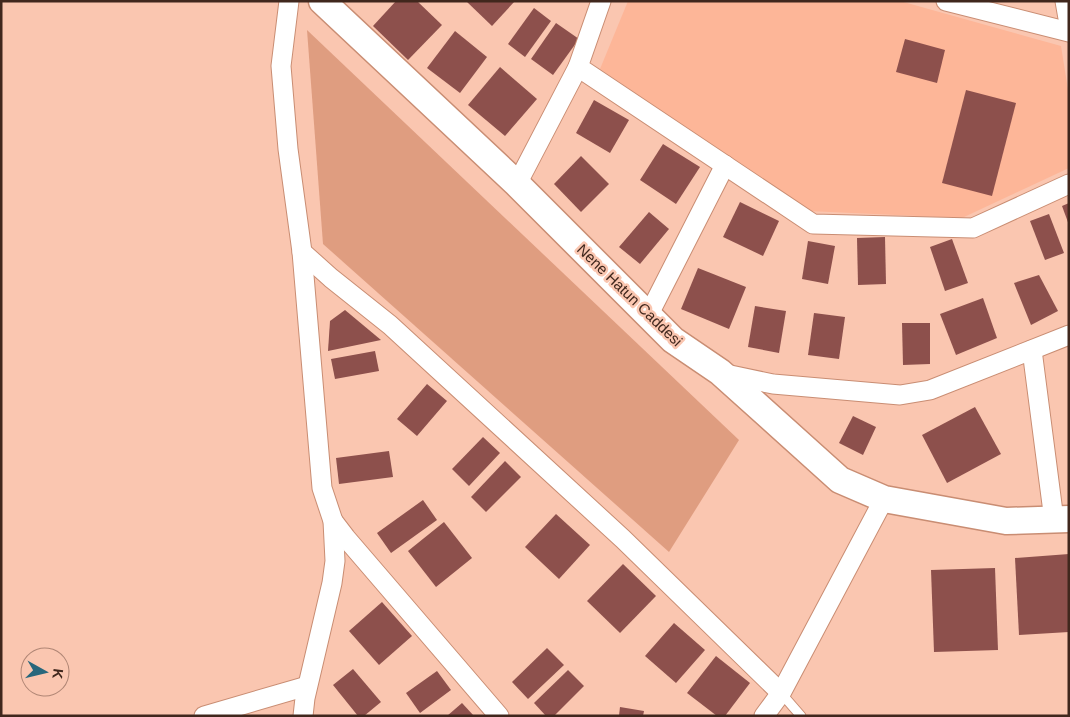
<svg xmlns="http://www.w3.org/2000/svg" width="1070" height="717" font-family="Arial,sans-serif">
	<rect width="100%" height="100%" fill="#fac6b0"/>
	<!-- built -->
	<polygon fill="#fdb698" points="628,1 900,1 1061,46 1069,96 1069,168 962,218 808,211 600,69"/>
	<!-- green -->
	<polygon fill="#df9d80" points="307,30 739,440 669,552 323,244"/>
	<!-- building -->
	<g fill="#8d504c">
		<polygon points="396,1 417,1 442,25 408,60 373,26"/>
		<polygon points="466,1 515,1 492,26"/>
		<polygon points="534,8 551,21 525,57 508,44"/>
		<polygon points="556,23 579,39 553,75 531,59"/>
		<polygon points="455,31 487,57 460,93 427,68"/>
		<polygon points="905,39 945,50 937,83 896,72"/>
		<polygon points="500,67 537,99 505,136 468,105"/>
		<polygon points="966,90 1016,103 992,196 942,183"/>
		<polygon points="594,100 629,120 610,153 576,133"/>
		<polygon points="663,144 700,167 676,204 640,180"/>
		<polygon points="581,156 609,184 581,212 554,184"/>
		<polygon points="740,202 779,221 763,256 723,237"/>
		<polygon points="1069,203 1069,225 1062,206"/>
		<polygon points="649,212 669,229 640,264 619,247"/>
		<polygon points="1049,214 1064,253 1045,260 1030,221"/>
		<polygon points="885,237 886,284 858,285 857,238"/>
		<polygon points="952,239 968,283 945,291 930,247"/>
		<polygon points="808,241 835,246 828,284 802,279"/>
		<polygon points="698,268 746,287 729,329 681,309"/>
		<polygon points="1039,275 1058,311 1031,325 1014,283"/>
		<polygon points="983,298 997,338 956,355 940,314"/>
		<polygon points="755,306 786,311 779,353 748,347"/>
		<polygon points="345,310 381,340 328,351 330,321"/>
		<polygon points="814,313 845,317 839,359 808,355"/>
		<polygon points="902,323 930,323 930,364 903,365"/>
		<polygon points="375,351 379,371 335,379 331,359"/>
		<polygon points="427,384 447,401 417,436 397,419"/>
		<polygon points="975,407 1001,454 947,483 922,435"/>
		<polygon points="853,416 876,427 863,455 839,443"/>
		<polygon points="483,437 500,453 469,486 452,469"/>
		<polygon points="389,451 393,477 339,484 336,458"/>
		<polygon points="505,461 521,477 486,512 471,497"/>
		<polygon points="423,500 437,520 391,553 377,533"/>
		<polygon points="556,514 590,545 559,579 525,547"/>
		<polygon points="444,522 472,558 436,587 408,551"/>
		<polygon points="1069,554 1069,632 1019,635 1015,558"/>
		<polygon points="623,564 656,596 620,633 587,601"/>
		<polygon points="995,568 998,650 934,652 931,570"/>
		<polygon points="382,602 412,636 379,665 349,631"/>
		<polygon points="674,623 705,650 676,683 645,656"/>
		<polygon points="547,648 564,665 528,699 512,682"/>
		<polygon points="716,656 750,683 725,716 717,716 687,693"/>
		<polygon points="353,669 381,702 364,716 358,716 333,685"/>
		<polygon points="568,670 584,686 554,716 546,716 534,703"/>
		<polygon points="437,671 451,690 420,713 406,693"/>
		<polygon points="462,703 474,716 447,716"/>
		<polygon points="620,707 644,711 643,716 619,716"/>
	</g>
	<g fill="none" stroke-linecap="round" stroke-linejoin="round">
		<defs>
			<polyline id="lane" points="781,693 801,716"/>
			<g id="street">
				<polyline points="289,1 281,66 288,149 302,252 322,488 333,521 335,561 332,583 305,698 303,716"/>
				<polyline points="601,1 578,67 813,224 973,228 1069,184"/>
				<polyline points="946,1 1069,32"/>
				<polyline points="1065,1 1069,24"/>
				<polyline points="517,184 578,67"/>
				<polyline points="302,252 331,278 390,325 623,539 781,693"/>
				<polyline points="649,314 725,165"/>
				<polyline points="1032,350 1054,520"/>
				<polyline points="721,373 773,384 900,395 930,390 1069,335"/>
				<polyline points="333,521 346,538 499,716"/>
				<polyline points="204,716 307,686"/>
				<polyline points="764,716 781,693 884,499"/>
			</g>
			<polyline id="secondary" points="322,1 517,184 673,340 720,372 840,480 884,499 1006,521 1069,519"/>
		</defs>
		<!-- lane casing -->
		<use href="#lane" stroke="#c98d73" stroke-width="11"/>
		<!-- street casing -->
		<use href="#street" stroke="#c98d73" stroke-width="21"/>
		<!-- secondary casing -->
		<use href="#secondary" stroke="#c98d73" stroke-width="29"/>
		<!-- lane -->
		<use href="#lane" stroke="#fff" stroke-width="9"/>
		<!-- street -->
		<use href="#street" stroke="#fff" stroke-width="19"/>
		<!-- secondary -->
		<use href="#secondary" stroke="#fff" stroke-width="26"/>
	</g>
	<g text-anchor="middle" dominant-baseline="central" stroke-width="5" stroke-linejoin="round" paint-order="stroke">
		<!-- street labels -->
		<g font-size="15" fill="#40271d" stroke="#fac6b0">
			<text transform="translate(630 295) rotate(44)">Nene Hatun Caddesi</text>
		</g>
	</g>
	<!-- border -->
	<rect width="1070" height="717" fill="none" stroke="#40271d" stroke-width="5"/>
	<!-- north arrow -->
	<g transform="translate(45 672) rotate(98)"><circle r="24" fill="#fac6b0" stroke="#b08675"/>
	<path d="M0-4L9 19L0 12L-9 19Z" fill="#28677c"/>
	<text y="-8" font-size="14" font-weight="bold" text-anchor="middle" fill="#40271d">K</text>
	</g>
</svg>
